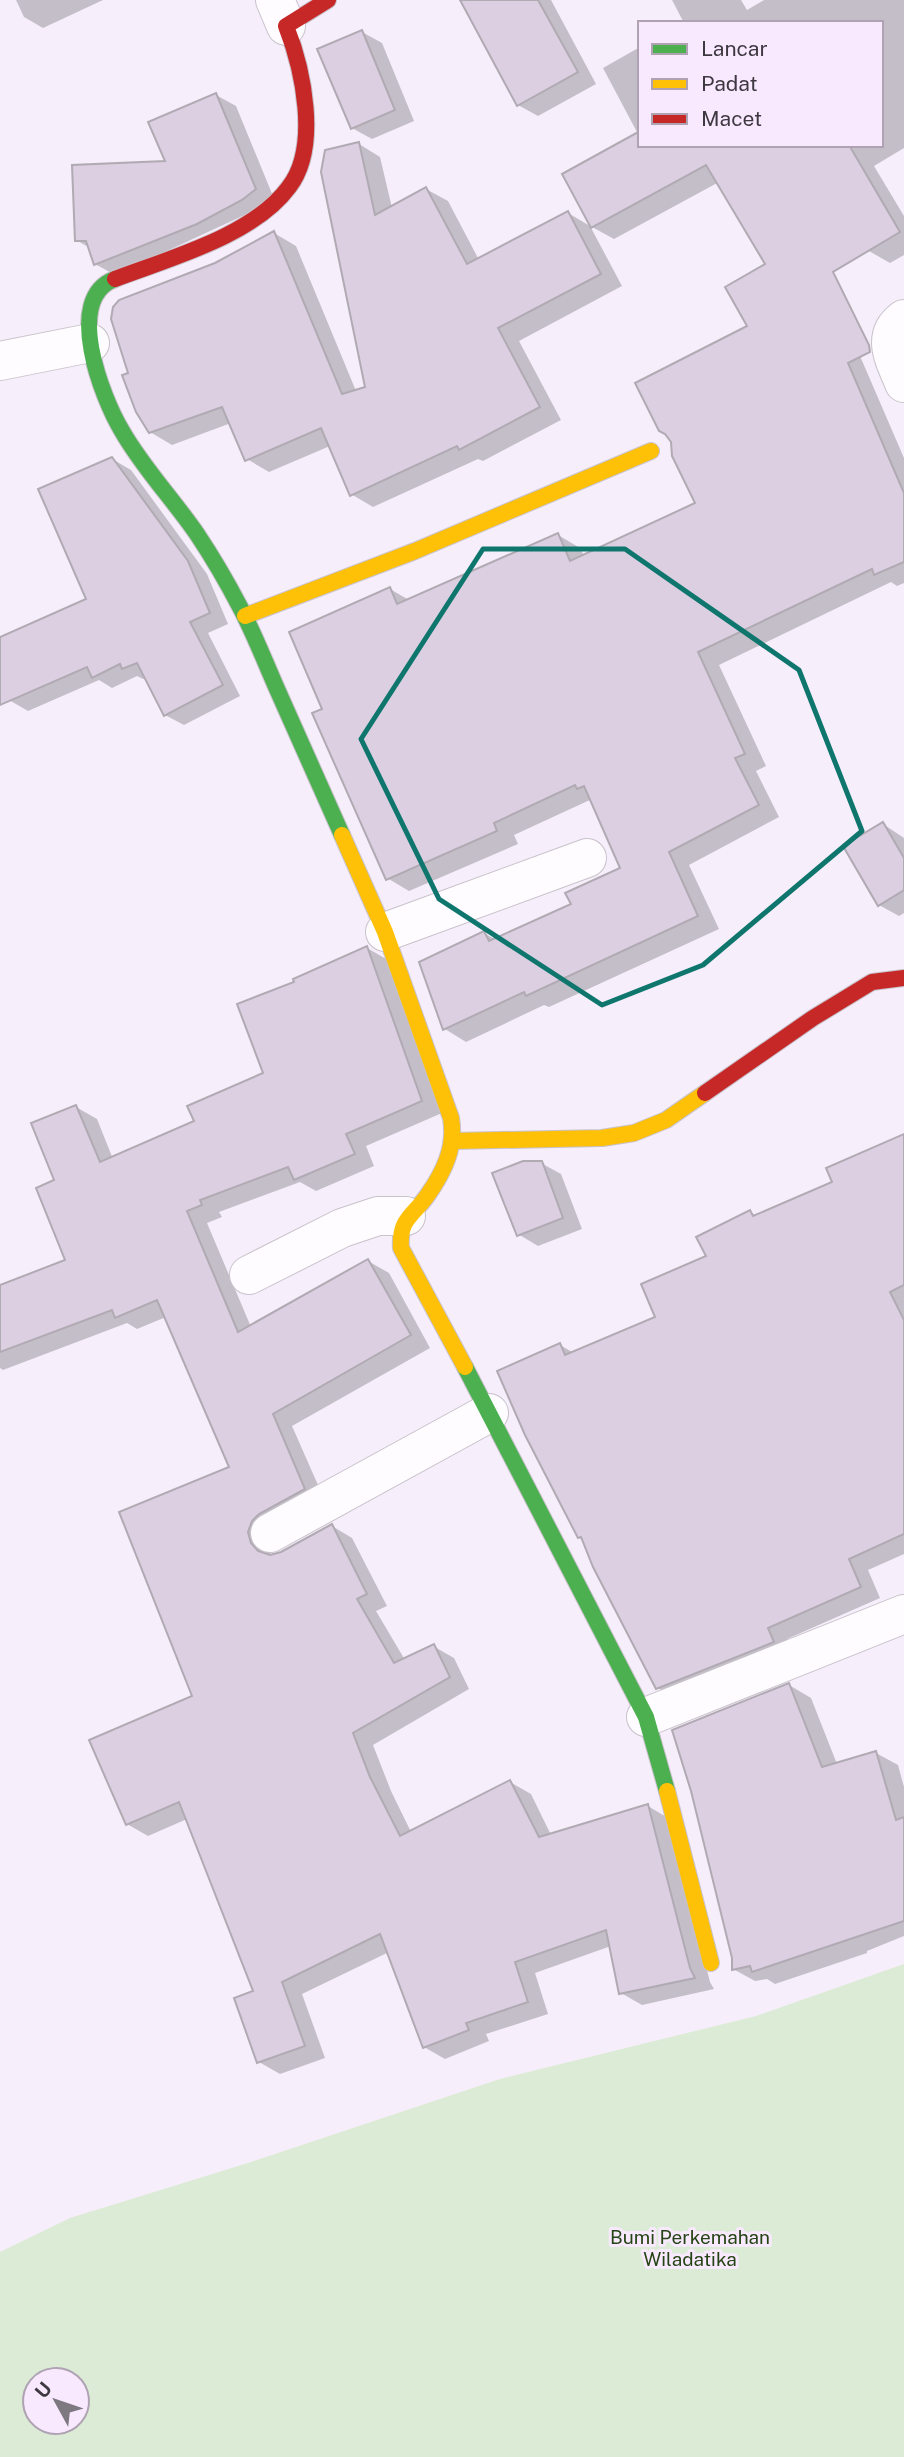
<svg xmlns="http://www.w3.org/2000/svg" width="904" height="2457" font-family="'Public Sans',sans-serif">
	<rect width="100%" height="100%" fill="#f6eefa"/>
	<!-- green -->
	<path fill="#dcebd6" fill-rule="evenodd" d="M904,1964V2457H0V2252L70,2218L248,2163L500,2079L756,2016ZM35,2380H77V2422H35Z"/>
	<!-- shadow -->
	<g fill="#0003">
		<polygon points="16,0 103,0 43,28 24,17"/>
		<polygon points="487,0 551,0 596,84 538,116 518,105"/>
		<polygon points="672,0 741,0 747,10 764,0 904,0 904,148 874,166 904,216 904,255 890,263 869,251 807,233 904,458 904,583 897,586 891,582 719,665 766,766 756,771 779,817 689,865 719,929 549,1007 544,1005 466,1042 445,1029 421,963 484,933 496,940 573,905 622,868 592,799 514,835 518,844 409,891 387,878 324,710 390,589 409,600 558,535 580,548 584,556 698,504 767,265 719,182 614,239 592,227 638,134 603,68 640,47 640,145 881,145 881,23 684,23"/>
		<polygon points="362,32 382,43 414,121 372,139 352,128"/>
		<polygon points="216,95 236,106 275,201 115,275 95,264 90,248 76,240 167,163"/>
		<polygon points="359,144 380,157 392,208 426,189 448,201 479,260 568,213 590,226 622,286 519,341 561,420 483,461 478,459 373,507 351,494 330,446 269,472 247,459 231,423 172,445 150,432 130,374 216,265 274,233 296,246 356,391 367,388"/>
		<polygon points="112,459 131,470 207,574 228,624 208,633 240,696 184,725 165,715 146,678 143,679 137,676 112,688 99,680 28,711 9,700 0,679 0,639 88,600"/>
		<polygon points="883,824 904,838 904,913 899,916 879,905"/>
		<polygon points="367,948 388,960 442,1113 366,1146 374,1166 316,1191 300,1182 219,1212 222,1217 207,1223 251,1327 368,1261 389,1273 430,1348 292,1426 325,1501 269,1544 271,1556 281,1554 332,1526 352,1538 387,1606 376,1611 405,1660 433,1646 454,1658 469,1689 373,1745 391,1791 411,1832 510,1782 531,1794 551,1835 648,1806 668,1818 710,1982 714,1989 642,2005 621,1993 611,1946 535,1973 548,2014 486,2034 489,2041 445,2059 424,2047 389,1952 302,1994 325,2058 280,2074 259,2062 255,1992 187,1819 148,1836 127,1824 194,1697 231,1468 166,1317 137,1329 127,1323 3,1370 0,1368 0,1287 68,1261 57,1181 76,1107 97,1119 113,1159 196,1122 265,1073 296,983"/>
		<polygon points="904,1136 904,1554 868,1570 880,1598 787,1639 793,1654 678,1700 658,1688 584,1539 580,1537 560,1345 574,1353 657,1318 750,1212 757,1216 834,1183"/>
		<polygon points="541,1163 561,1174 582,1229 538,1246 518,1234"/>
		<polygon points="789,1685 811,1698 837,1764 876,1753 898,1765 904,1787 904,1936 867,1951 867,1953 775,1984 767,1979 755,1981 733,1969"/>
	</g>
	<!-- building -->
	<g fill="#ddcfe2" stroke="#b0aab3" stroke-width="2">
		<polygon points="460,0 538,0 578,72 517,106"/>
		<polygon points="362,30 395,110 351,129 317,49"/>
		<polygon points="216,93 256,189 242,200 197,224 94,265 86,241 75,241 72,165 165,161 148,122"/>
		<polygon points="640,131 640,145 849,145 900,232 833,272 869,345 870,352 848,363 904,493 904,562 874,575 872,569 698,652 745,754 735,758 759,805 669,852 698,916 526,996 524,992 443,1030 419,962 484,931 489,941 571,904 565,893 620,868 584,786 577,789 575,785 494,823 497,831 386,880 312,713 322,709 289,632 390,587 397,604 558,533 570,561 695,503 672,456 671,442 665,434 659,431 635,383 747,326 725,287 765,264 706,165 591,228 562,174"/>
		<polygon points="359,142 375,215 426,187 467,264 568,211 601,274 498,328 540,407 459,450 457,446 350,496 321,428 245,461 222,407 149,433 136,412 122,375 128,373 111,319 113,307 119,300 215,263 274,231 342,394 365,387 321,172 325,150"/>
		<polygon points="112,457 188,561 210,613 190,622 223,685 164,716 137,663 122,669 120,664 92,678 87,667 0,705 0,637 86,599 38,489"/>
		<polygon points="883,822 904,858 904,890 878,906 843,846"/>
		<polygon points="367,946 422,1101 346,1134 355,1154 294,1180 288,1167 200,1200 202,1205 187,1211 238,1332 368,1259 411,1335 273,1414 305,1489 259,1514 252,1521 248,1532 251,1543 258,1551 270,1555 281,1552 332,1524 367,1594 357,1599 394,1663 434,1644 450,1677 353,1733 370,1777 400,1836 510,1780 539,1837 648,1804 690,1968 695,1978 619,1994 606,1930 515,1962 528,2002 466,2023 469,2030 423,2048 380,1934 282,1982 305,2046 257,2063 234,1998 253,1991 179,1802 126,1825 89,1740 192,1696 119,1512 229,1467 157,1300 115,1318 112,1310 0,1352 0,1285 65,1260 36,1188 54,1180 31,1123 76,1105 100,1162 194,1121 187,1106 263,1073 237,1004 294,982 293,979"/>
		<polygon points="904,1134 904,1285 890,1292 904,1320 904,1534 849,1559 861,1587 768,1628 774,1642 656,1689 593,1567 581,1537 578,1538 525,1435 497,1371 560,1343 565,1355 655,1317 641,1284 706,1256 696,1237 750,1210 753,1216 832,1182 826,1168"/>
		<polygon points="523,1161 542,1161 563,1218 517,1236 492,1173"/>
		<polygon points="789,1683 822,1767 876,1751 896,1820 904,1817 904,1921 752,1972 750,1966 732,1970 732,1958 691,1791 672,1730"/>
	</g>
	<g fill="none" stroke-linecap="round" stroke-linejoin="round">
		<defs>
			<g id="street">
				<polyline points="275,0 286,26"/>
				<path d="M904,319C880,337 895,360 904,383"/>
				<polyline points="0,361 90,343"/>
				<polyline points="385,932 587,858"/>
				<polyline points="249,1275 342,1228 378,1216 406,1216"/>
				<polyline points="270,1533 489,1413"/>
				<polyline points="646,1717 904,1614"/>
			</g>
			<g id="fast">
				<path d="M115,279C63,298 102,398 122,431C143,468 173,499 197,534C213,558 227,582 240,607C254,633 265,662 277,689C299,738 320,786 342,835"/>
				<polyline points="465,1367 646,1717 667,1791"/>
			</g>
			<g id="slow">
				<polyline points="245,616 415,551 651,451"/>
				<path d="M342,835L385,932L451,1118C456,1147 444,1172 427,1196C412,1217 399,1219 401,1248L465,1367"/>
				<polyline points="453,1141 602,1138 634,1133 666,1120 705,1093"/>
				<polyline points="667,1791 711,1963"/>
			</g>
			<g id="jam">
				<path d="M115,279C170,258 253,236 289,187C320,147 303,69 286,26L328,0"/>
				<polyline points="705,1093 813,1018 872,982 904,978"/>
			</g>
		</defs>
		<!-- street casing -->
		<use href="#street" stroke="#c8c2cb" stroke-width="40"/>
		<!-- fast casing -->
		<use href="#fast" stroke="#c8c2cb" stroke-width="18"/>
		<!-- slow casing -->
		<use href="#slow" stroke="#c8c2cb" stroke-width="18"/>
		<!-- jam casing -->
		<use href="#jam" stroke="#c8c2cb" stroke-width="18"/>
		<!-- street -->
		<use href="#street" stroke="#fefcfe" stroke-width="38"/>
		<!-- fast -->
		<use href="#fast" stroke="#4caf50" stroke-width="16"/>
		<!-- slow -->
		<use href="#slow" stroke="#ffc107" stroke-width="16"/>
		<!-- jam -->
		<use href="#jam" stroke="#c62828" stroke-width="16"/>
	</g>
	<!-- marked area -->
	<path fill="none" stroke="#0f766e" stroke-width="5" stroke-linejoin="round" d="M483,549H625L799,670L862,831L703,965L602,1005L439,899L361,739Z"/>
	<g text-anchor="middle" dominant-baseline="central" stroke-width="6" stroke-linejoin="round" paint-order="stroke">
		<!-- park labels -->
		<g font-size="19" fill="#254414" stroke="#f8e9ff">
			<text x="690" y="2237">Bumi Perkemahan<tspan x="690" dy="22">Wiladatika</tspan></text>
		</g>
	</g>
	<!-- legend -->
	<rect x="638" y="21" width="245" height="126" fill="#f8e9ff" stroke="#aea2b3" stroke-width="2"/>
	<rect x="652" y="44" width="35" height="10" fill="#4caf50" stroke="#aea2b3" stroke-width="2"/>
	<text x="701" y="56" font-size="21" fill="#3e3840">Lancar</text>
	<rect x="652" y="79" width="35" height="10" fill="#ffc107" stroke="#aea2b3" stroke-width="2"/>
	<text x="701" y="91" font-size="21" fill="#3e3840">Padat</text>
	<rect x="652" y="114" width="35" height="10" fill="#c62828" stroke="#aea2b3" stroke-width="2"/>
	<text x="701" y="126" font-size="21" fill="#3e3840">Macet</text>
	<!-- north arrow -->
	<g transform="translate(56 2401) rotate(310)"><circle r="33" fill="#f8e9ff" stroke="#aea2b3" stroke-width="2"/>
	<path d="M0-5L12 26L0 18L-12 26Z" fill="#7e7881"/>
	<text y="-10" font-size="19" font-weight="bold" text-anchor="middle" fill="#3e3840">U</text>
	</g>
</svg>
